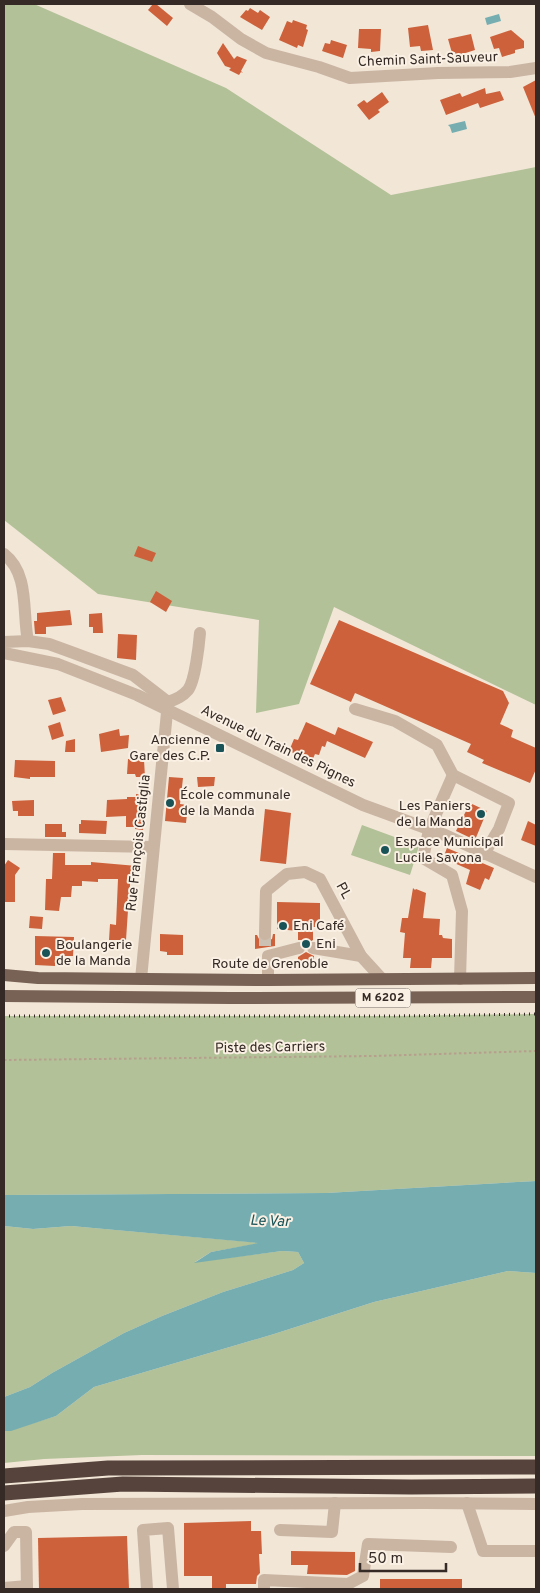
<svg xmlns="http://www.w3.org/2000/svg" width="540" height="1593" font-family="Overpass,sans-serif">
	<rect width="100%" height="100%" fill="#f2e6d7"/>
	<!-- green -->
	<g fill="#b2c197">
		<polygon points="4,4 34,4 226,88 391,195 536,167 536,705 334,607 299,704 256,713 259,620 98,594 4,520"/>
		<polygon points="362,825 419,846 410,875 351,855"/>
		<polygon points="536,1014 536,1181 326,1193 4,1195 4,1016 394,1016"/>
		<polygon points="4,1226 33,1229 71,1226 261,1243 211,1252 195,1262 282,1251 298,1252 304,1263 293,1270 223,1292 162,1316 124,1333 52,1373 30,1387 4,1397"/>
		<polygon points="508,1271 536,1273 536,1456 142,1455 44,1459 4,1463 4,1431 11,1430 56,1416 94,1387 274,1334 374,1302"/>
	</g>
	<!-- water -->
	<g fill="#75adb0">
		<polygon points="499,14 501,21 487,25 485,18"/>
		<polygon points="465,121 467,129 452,133 450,127 448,125"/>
		<polygon points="536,1181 536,1273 508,1271 374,1302 274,1334 94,1387 56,1416 11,1431 4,1431 4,1397 30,1387 52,1373 124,1333 162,1316 223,1292 293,1270 304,1263 298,1252 282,1251 194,1263 211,1252 258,1243 71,1226 33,1229 4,1226 4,1195 326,1193"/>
	</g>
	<!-- building -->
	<g fill="#cc613b">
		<polygon points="153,4 156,4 173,18 167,26 148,10"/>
		<polygon points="250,8 258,13 260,10 270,17 262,30 240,17 246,10 248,11"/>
		<polygon points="293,20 307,25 306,29 308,30 303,47 298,45 297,48 279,40 287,21 292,23"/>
		<polygon points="428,25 433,50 421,51 420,46 410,47 408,28"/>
		<polygon points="359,29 381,29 380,51 371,52 371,49 358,48"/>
		<polygon points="511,30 524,41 524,48 515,50 515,53 502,57 499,48 494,49 490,37"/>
		<polygon points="471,34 475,50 456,56 455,52 452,53 448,39"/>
		<polygon points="331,40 347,45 343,58 322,51 325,43 330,44"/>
		<polygon points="223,43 234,59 237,56 247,60 241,71 243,73 241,72 239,75 229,70 231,68 225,66 217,53"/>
		<polygon points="536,80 536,119 523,87"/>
		<polygon points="485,88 486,94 500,91 504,100 480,108 478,103 446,115 440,100 460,93 462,97"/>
		<polygon points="382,92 389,102 378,110 380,112 369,120 357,105 364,100 367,103"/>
		<polygon points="138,546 156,553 152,562 134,556"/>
		<polygon points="156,591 172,601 166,612 150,602"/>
		<polygon points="70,610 72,625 46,627 46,634 35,634 34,621 37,621 37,613"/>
		<polygon points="102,613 103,633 93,633 93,627 89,627 89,614"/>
		<polygon points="339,620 503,691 509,703 500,724 513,730 511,737 536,748 536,769 530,783 482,763 484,760 467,752 471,744 355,693 351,702 310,684"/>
		<polygon points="118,634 137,635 136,660 117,658"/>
		<polygon points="61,697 66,711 53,715 48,700"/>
		<polygon points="60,722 64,736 52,740 48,726"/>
		<polygon points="306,722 335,735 338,727 373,742 365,758 327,741 325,747 322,746 319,755 315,754 312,761 289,751 294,739 298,740"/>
		<polygon points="119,729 120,736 129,735 128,748 101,752 99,734"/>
		<polygon points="75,739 75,752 65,752 66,741"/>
		<polygon points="128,759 144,760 145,777 136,777 135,774 127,774"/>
		<polygon points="15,760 55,761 55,777 30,777 30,779 14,777"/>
		<polygon points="169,777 183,778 180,804 188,805 186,823 165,821"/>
		<polygon points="197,777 215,777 214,786 198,787"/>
		<polygon points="136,794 145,795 143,830 135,829 135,827 126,827 126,816 106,817 107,800 127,799 127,797 136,797"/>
		<polygon points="34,800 34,816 18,816 18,811 13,811 12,801"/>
		<polygon points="470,803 487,811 475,840 456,831"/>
		<polygon points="265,809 291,813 286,864 260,861"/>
		<polygon points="81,820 107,821 106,834 79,833 79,824 81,824"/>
		<polygon points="528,821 536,825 536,846 521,840"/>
		<polygon points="45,824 62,824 62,832 66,832 66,837 45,837"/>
		<polygon points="447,848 494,868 489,880 485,878 480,890 466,884 470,870 443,858"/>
		<polygon points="53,853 65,853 65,865 91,865 91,862 137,866 136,874 132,874 130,884 130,910 128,910 126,940 109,940 110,924 116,925 118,879 98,879 98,882 82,881 82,886 72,886 71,897 61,897 59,911 45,910 46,879 52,879"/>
		<polygon points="8,860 20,868 15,875 15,902 4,902 4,866"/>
		<polygon points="413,888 415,890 416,889 426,893 423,918 440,919 439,935 442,935 443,938 452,939 452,958 432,958 431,968 410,968 411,958 403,958 405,933 400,932 402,918 408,918"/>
		<polygon points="277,902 320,903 320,927 313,927 313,940 306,944 302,940 298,940 298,931 277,929"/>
		<polygon points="30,916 43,917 42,929 29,928"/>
		<polygon points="160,934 183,935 183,955 167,955 167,952 160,951"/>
		<polygon points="273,934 275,934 275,946 255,949 255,935 257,935 260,941 265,942 272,939"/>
		<polygon points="35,936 74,937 73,956 55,956 55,966 35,965"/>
		<polygon points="306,952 314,956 314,961 298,961 298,957"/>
		<polygon points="251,1521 251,1531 261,1531 262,1554 259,1554 260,1573 257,1576 256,1584 226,1584 226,1589 212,1589 212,1576 184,1576 184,1523"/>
		<polygon points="127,1536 129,1589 39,1589 38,1538"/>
		<polygon points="291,1551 355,1552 355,1571 347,1575 307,1574 308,1565 291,1565"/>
		<rect x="380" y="1579" width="82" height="10"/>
	</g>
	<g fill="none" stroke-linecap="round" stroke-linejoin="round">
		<!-- minor-tunnel -->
		<polyline stroke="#ccc0b3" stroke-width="12" stroke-dasharray="12 6" stroke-linecap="butt" points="265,934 265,948"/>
		<!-- path -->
		<polyline stroke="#b69f8d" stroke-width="2" stroke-dasharray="2.5 2.5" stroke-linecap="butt" points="4,1060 373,1056 536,1051"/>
		<!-- minor -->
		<g stroke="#cab5a3" stroke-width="12">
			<polyline points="190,4 212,17 241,39 266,53 319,67 350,78 438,73 510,72 536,68"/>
			<path d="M4,554C30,574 22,613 28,641"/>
			<polyline points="4,642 28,641 49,644 71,652 133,675 168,702"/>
			<polyline points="4,653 58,664 137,695 363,805 445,835 536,877"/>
			<path d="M168,702C176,699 182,697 188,690C195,681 199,645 200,633"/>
			<polyline points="355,709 395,721 437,745 453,775 509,803 499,829 484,854"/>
			<polyline points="453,775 429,830 423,858 452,875 462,911 460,979"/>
			<polyline points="4,844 153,847"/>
			<polyline points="265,934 266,891 287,874 305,872 320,879 361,956 382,979"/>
			<polyline points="313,948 361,956"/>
			<polyline points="141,979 168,702"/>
			<polyline points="268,980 268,956 299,948"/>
			<polyline points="467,1503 483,1551 536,1551"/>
			<polyline points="4,1511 28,1507 82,1504 426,1503 536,1504"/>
			<polyline points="280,1530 332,1532 335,1503"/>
			<polyline points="4,1546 14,1532 26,1532 27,1589"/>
			<polyline points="4,1588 27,1586"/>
			<polyline points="147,1589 143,1530 168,1528 173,1589"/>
			<polyline points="264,1589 264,1580 348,1584 363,1576 368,1544 451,1547"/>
		</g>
		<!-- major -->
		<g stroke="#786155" stroke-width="12">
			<polyline points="4,975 38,978 268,980 536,978"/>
			<polyline points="4,996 230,998 536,997"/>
		</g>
		<!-- highway -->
		<g stroke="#56443c" stroke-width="15">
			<polyline points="4,1476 108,1468 536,1467"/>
			<polyline points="4,1493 123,1484 411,1487 536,1486"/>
		</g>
		<!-- rail -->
		<polyline stroke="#352a25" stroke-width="3" stroke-dasharray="1 4" stroke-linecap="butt" points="4,1016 394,1016 536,1014"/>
	</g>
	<!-- markers -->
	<g fill="#195358" stroke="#faf0e3" stroke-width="2">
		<rect x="215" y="743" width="10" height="10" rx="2.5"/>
		<circle cx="170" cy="803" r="5"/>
		<circle cx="481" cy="814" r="5"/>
		<circle cx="385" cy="850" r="5"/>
		<circle cx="283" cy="926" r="5"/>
		<circle cx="306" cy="944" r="5"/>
		<circle cx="46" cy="953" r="5"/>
	</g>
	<g text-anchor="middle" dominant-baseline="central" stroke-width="4" stroke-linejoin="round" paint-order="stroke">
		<!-- shield labels -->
		<rect fill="#faf0e3" stroke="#70655e" stroke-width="1" x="355.5" y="988.5" width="55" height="19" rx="4"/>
		<g font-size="12" font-weight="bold" fill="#352a25">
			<text x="383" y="998">M 6202</text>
		</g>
		<!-- street labels -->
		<g font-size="14" fill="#352a25" stroke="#faf0e3">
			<text transform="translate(428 60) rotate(-2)">Chemin Saint-Sauveur</text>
			<text transform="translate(278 747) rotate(26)">Avenue du Train des Pignes</text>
			<text transform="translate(139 843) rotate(-84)">Rue François Castiglia</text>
			<text transform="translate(343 891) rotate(62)">PL</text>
			<text x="270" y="964">Route de Grenoble</text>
			<text transform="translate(270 1048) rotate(-1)">Piste des Carriers</text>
		</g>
		<!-- poi labels -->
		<g font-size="14" fill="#352a25" stroke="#faf0e3" text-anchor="start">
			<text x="210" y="740" text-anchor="end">Ancienne<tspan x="210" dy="16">Gare des C.P.</tspan></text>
			<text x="180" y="795">École communale<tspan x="180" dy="16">de la Manda</tspan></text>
			<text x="471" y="806" text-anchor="end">Les Paniers<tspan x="471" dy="16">de la Manda</tspan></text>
			<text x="395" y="842">Espace Municipal<tspan x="395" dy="16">Lucile Savona</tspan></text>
			<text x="293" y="926">Eni Café</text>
			<text x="316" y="944">Eni</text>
			<text x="56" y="945">Boulangerie<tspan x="56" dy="16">de la Manda</tspan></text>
		</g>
		<!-- water labels -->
		<g font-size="15" font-style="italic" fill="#195358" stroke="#faf0e3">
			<text transform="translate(270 1222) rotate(2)">Le Var</text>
		</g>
	</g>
	<!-- border -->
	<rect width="540" height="1593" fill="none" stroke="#352a25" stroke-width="10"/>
	<!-- scale -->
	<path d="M360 1563v8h86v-8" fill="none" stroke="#352a25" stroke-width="2.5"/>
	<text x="368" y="1563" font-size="15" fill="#352a25" stroke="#faf0e3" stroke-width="4" paint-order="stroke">50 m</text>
</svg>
